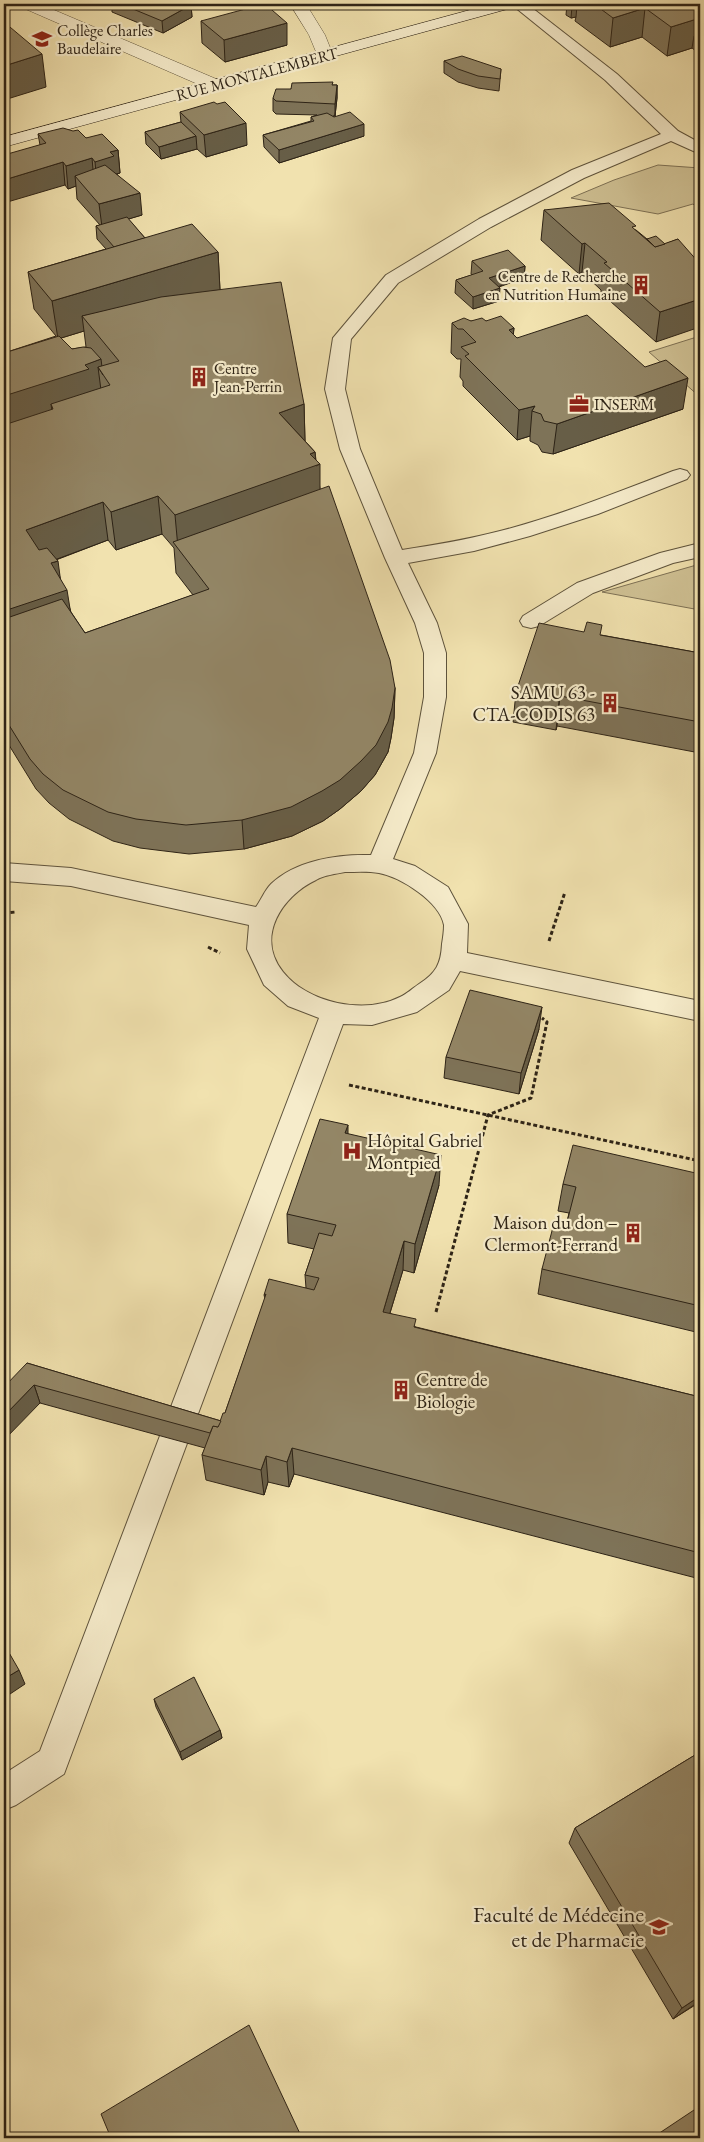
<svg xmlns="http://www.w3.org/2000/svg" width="704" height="2142" font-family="'EB Garamond',serif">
	<rect width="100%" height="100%" fill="#f1e2af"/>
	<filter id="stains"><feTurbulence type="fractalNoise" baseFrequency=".004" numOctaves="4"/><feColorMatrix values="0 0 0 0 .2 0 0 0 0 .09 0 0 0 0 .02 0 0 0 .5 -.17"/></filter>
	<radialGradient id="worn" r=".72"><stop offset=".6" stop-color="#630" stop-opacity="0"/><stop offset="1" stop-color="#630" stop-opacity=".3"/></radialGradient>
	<!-- green -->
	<g fill="#d0c295" stroke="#7e7256">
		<polygon points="658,165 700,168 700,210 693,204 658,214 571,198 614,180"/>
		<polygon points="700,336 700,397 649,352"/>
		<polygon points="700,564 700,610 602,592"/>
	</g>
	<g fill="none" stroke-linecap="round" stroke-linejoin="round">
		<defs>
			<g id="service">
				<path d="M511,4H527L617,74L678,131L700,143V154L671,141L584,178L491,227L398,283L351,339L345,389L360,449L402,550C434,545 465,540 496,532C557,517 615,493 673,471L680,469L687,471L690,475L687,479L598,514L530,536L474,551L408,563L437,623L446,653V697L436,753L393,859L415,866L448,887L468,924L467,953L700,1001V1021L460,971L449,990L417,1012L372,1025L343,1024L64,1774L16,1805L4,1810V1774L40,1751L319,1018L288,1006L264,985L247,949L249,925L71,886L4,881V863L71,868L256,907C261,900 265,890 271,884C296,860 338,854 371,855L414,753L424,697V653L415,623L385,558L340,449L325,389L333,338L386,275L479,219L572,170L661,134L605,80ZM345,872C356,872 368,871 379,873C401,877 440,902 444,925C444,931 443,938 442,944C441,964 436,973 419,984C413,988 407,994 400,997C364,1015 308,1003 283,972C255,937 282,896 316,880C324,875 336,874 345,872Z"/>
				<polygon points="700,543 700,557 673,563 593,593 539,626 531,628 523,626 520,621 523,616 577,583 660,553"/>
			</g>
			<g id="minor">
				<polygon points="19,4 40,4 221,81 223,85 221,89 209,89 21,7"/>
				<polygon points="290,4 306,4 325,35 333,55 331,59 319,59 309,35"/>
			</g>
			<polygon id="secondary" points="492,4 517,4 515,7 4,147 4,137"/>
		</defs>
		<!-- service casing -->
		<use href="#service" stroke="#5e533c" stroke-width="2"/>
		<!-- minor casing -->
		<use href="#minor" stroke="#5e533c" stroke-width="1"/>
		<!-- secondary casing -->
		<use href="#secondary" stroke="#2d2316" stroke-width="1"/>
		<!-- path -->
		<g stroke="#2d2316" stroke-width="3" stroke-dasharray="4 2.5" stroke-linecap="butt">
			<polyline points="4,913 16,912"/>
			<polyline points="549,941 565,892"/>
			<polyline points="208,947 220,953"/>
			<polyline points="349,1085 700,1161"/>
			<polyline points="436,1312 488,1115 531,1098 547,1022 542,1018"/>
		</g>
		<!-- service -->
		<use href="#service" fill="#f6eccb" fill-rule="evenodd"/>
		<!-- minor -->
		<use href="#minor" fill="#f6eccb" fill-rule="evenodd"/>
		<!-- secondary -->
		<use href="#secondary" fill="#f6eccb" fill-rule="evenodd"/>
	</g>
	<!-- wall -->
	<g fill="#7e7358" stroke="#2d2316" fill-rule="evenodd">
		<polygon points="112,4 188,4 191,5 192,17 163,33 112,12"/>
		<polygon points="567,4 700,4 700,54 692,48 667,56 642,37 610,47 575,21 576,17 571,18 566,15"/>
		<polygon points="201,21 287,45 225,62 202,43"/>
		<polygon points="700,59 700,88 696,86"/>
		<polygon points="444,61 501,69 499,91 478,88 458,82 444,73"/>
		<polygon points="333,85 337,85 337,98 335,116 333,116 364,136 279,163 264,147 263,135 311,121 311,117 317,115 276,114 273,111 273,98 291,89"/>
		<polygon points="180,112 247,145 206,157 197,149 161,159 146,144 145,132 181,122"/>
		<path d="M38,134L86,138L118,150L120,173L117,174L142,215L128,219L145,238L218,252L220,290L304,404L305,441L315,452L316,460L320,489L395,688L394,718L391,738L388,752L375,775L361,791L340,809L323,821L292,836L244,849L189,854L140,848L113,841L69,819L49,803L36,789L4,737V353L56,336L34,309L28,272L106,249L97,239L96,226L100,225L77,199L76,186L68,189L65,185L40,145ZM84,331L86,347L72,349L61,338ZM162,534L174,548L176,573L193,595L85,633L71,612L60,578L56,560L108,540L116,550Z"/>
		<polygon points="544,210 636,230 647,239 665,244 678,239 656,342 601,293 601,290 582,272 579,274 541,240"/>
		<polygon points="472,261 525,266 524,278 499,287 499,301 473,309 455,293 456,280 472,275 471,274"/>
		<polygon points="471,321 486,321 514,328 513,335 517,338 683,409 553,454 542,452 538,445 530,441 530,436 517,440 463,386 463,381 460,377 461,359 457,359 451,353 452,323"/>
		<polygon points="601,635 700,653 700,753 557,726 556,730 513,722 516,692"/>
		<polygon points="539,1029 519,1094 444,1078 446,1057"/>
		<polygon points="348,1134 439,1185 414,1273 403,1270 390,1313 416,1327 700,1397 700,1579 294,1474 289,1487 268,1482 264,1495 206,1480 202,1455 205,1448 40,1403 27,1363 221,1421 225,1413 265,1299 264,1295 306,1288 305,1275 314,1249 288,1243 287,1214"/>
		<polygon points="700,1174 700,1333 538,1294 542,1269 565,1230 569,1213 558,1211 563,1184"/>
		<polygon points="154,1699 220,1730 222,1738 182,1760 156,1707"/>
		<polygon points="700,1752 700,2003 700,2002 673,2019 569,1843 575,1828"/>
	</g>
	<!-- shaded-wall -->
	<g fill="#675e47" stroke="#2d2316">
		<polygon points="191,5 192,17 163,33 162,21"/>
		<polygon points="577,5 576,17 571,18 572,6"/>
		<polygon points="645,8 642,37 610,47 613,18"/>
		<polygon points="700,18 700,41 694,36 692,48 667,56 671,27"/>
		<polygon points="287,23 287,45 225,62 224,40"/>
		<polygon points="42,54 46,87 4,100 4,66"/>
		<polygon points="337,85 337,98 335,116 335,104"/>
		<polygon points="246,123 247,145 206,157 204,135"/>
		<polygon points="364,124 364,136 279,163 279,150"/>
		<polygon points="196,136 197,149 161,159 159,147"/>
		<polygon points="118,150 120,173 116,174 97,184 95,162 110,152"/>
		<polygon points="92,158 94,181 75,176 76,186 68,189 66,166"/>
		<polygon points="63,162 65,185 4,203 4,180"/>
		<polygon points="140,193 142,215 102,227 99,204"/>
		<polygon points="585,243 582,272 579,274 582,244"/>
		<polygon points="218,252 220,290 82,316 84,331 58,339 52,301"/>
		<polygon points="525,266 524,278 488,290 489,278"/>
		<polygon points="500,288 499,301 473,309 473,297"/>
		<polygon points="700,299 700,327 656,342 660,312"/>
		<polygon points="514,328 511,359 509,330"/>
		<polygon points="101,359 103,375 98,367 102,398 53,409 51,404 53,420 4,437 4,396 81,366"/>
		<polygon points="688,378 683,409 553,454 557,424"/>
		<polygon points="304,404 305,441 279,413"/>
		<polygon points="535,406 532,411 530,436 517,440 519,410"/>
		<polygon points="315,452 316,466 320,464 320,502 178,548 175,515"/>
		<polygon points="158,496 162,534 116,550 111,512"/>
		<polygon points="103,502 108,540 33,568 26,530"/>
		<polygon points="58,561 62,591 67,590 73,627 4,651 4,611 51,563"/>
		<polygon points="395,688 394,718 391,738 388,752 375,775 361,791 340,809 323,821 292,836 244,849 242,820"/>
		<polygon points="560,696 557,726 556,730 559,701"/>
		<polygon points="542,1007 539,1029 519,1094 521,1073"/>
		<polygon points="348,1125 348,1156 345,1133"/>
		<polygon points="441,1155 439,1185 414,1273 415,1244"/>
		<polygon points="404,1241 403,1270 382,1339 383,1312"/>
		<polygon points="34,1385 40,1403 4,1440 4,1416"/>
		<polygon points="292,1448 294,1474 289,1487 287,1462"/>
		<polygon points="266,1456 268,1482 264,1495 261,1470"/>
		<polygon points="19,1670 25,1684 4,1698 4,1679"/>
		<polygon points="220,1730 222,1738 182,1760 180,1752"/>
		<polygon points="700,1996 700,2001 673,2019 682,2008"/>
	</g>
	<!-- building -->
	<g fill="#938666" stroke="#2d2316">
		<polygon points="121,4 188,4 191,5 162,21"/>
		<polygon points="264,4 265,4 287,23 224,40 201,21"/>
		<polygon points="569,4 577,4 577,5 572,6"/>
		<polygon points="594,4 700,4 700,18 671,27 645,8 613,18"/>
		<polygon points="4,22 42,54 4,66"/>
		<polygon points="700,34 700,41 694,36"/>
		<polygon points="462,56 501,69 500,79 478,76 458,69 444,61"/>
		<polygon points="333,82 332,85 337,85 335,104 276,101 273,98 276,89 291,89 292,83"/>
		<polygon points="214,102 217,104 225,102 246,123 204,135 180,112"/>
		<polygon points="350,112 364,124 279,150 263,135 314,121 311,117 327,113 334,117"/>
		<polygon points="181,122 196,136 159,147 145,132"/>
		<polygon points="63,128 73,131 78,130 86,138 102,134 118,150 110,152 114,156 95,162 92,158 66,166 63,162 4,180 4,155 46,143 38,134"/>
		<polygon points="105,165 140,193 99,204 75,176"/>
		<polygon points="609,203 636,226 632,227 655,247 678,239 700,264 700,299 660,312 604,263 607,262 585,243 582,244 544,210"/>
		<polygon points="127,217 145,238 114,247 96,226"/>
		<polygon points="192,224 218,252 52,301 28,272"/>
		<polygon points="656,236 665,244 655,247 647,239"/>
		<polygon points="508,250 525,266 489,278 500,288 473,297 456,280 483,271 472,261"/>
		<polygon points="281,282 304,404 279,413 315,452 310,454 320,464 175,515 158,496 111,512 103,502 26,530 39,550 47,548 58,561 51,563 67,590 4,611 4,425 53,409 51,404 110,385 98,367 119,361 82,316 161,297"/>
		<polygon points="587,315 645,367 666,360 688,378 557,424 544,421 541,414 532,411 535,406 519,410 465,356 469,354 461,347 476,342 463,329 458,329 452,323 464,318 471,321 482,318 486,321 501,316 514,328 509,330 517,338"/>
		<polygon points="59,336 72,349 83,347 91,348 101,359 85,365 89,369 4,396 4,353"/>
		<polygon points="329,486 390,660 395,688 392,708 388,722 376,745 361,761 340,780 322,791 291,807 242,820 186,825 136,819 108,812 63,790 43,774 30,759 4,717 4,619 62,599 85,633 209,589 173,542"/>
		<polygon points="587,622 602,625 600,635 700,653 700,722 560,696 559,701 516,692 539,623 584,632"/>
		<polygon points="470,990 542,1007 521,1073 446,1057"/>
		<polygon points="320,1119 348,1125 345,1133 441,1155 415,1244 404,1241 383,1312 416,1319 414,1327 700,1397 700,1553 292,1448 287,1462 266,1456 261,1470 202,1455 213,1426 218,1427 223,1413 225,1413 266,1294 264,1295 269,1279 314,1290 319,1278 305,1275 319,1233 332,1236 336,1225 287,1214"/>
		<polygon points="573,1145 700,1174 700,1306 542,1269 553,1227 565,1230 576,1187 563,1184"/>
		<polygon points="27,1363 221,1421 218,1427 213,1426 210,1433 34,1385 4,1416 4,1387"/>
		<polygon points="4,1644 19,1670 4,1679"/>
		<polygon points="194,1677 220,1730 180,1752 154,1699"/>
		<polygon points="700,1752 700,1996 682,2008 575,1828"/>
		<polygon points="249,2025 302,2138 111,2138 101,2114"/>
		<polygon points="700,2106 700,2138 652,2138"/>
	</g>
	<!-- icons -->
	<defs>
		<symbol id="school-bare" viewBox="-9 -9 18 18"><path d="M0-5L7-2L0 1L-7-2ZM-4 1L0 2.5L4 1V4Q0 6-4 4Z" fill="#8f2418" stroke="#f6eccb" stroke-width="2.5" paint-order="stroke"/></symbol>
		<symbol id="building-bare" viewBox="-9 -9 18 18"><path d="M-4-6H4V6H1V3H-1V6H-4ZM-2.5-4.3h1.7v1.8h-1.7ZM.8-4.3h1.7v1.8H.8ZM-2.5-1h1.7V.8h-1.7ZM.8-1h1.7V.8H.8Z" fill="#8f2418" stroke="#f6eccb" stroke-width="2.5" paint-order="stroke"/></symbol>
		<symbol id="office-bare" viewBox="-9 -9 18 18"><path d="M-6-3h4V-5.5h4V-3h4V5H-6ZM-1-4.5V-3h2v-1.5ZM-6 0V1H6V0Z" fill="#8f2418" stroke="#f6eccb" stroke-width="2.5" paint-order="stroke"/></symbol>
		<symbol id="hospital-bare" viewBox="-9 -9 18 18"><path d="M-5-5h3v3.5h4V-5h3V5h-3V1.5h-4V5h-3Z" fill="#8f2418" stroke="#f6eccb" stroke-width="2.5" paint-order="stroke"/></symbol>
		<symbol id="university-bare" viewBox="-9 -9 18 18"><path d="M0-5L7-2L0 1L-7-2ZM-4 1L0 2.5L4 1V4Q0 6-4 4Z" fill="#8f2418" stroke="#f6eccb" stroke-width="2.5" paint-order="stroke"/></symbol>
	</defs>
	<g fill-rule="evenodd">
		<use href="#school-bare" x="28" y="25" width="28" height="28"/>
		<use href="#building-bare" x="627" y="271" width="28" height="28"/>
		<use href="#building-bare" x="185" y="363" width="28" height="28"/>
		<use href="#office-bare" x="565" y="390" width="28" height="28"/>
		<use href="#building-bare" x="596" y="689" width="28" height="28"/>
		<use href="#hospital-bare" x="338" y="1137" width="28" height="28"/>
		<use href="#building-bare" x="619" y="1219" width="28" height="28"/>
		<use href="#building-bare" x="387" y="1376" width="28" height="28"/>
		<use href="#university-bare" x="645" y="1913" width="28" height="28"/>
	</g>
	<g text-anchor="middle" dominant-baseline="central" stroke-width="4.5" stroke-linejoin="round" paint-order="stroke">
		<!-- far-poi labels -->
		<g font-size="16" fill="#2d2316" stroke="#f6eccb" text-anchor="start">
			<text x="57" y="30">Collège Charles<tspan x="57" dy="18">Baudelaire</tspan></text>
			<text x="626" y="276" text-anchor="end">Centre de Recherche<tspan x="626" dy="18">en Nutrition Humaine</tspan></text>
			<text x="214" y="368">Centre<tspan x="214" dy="18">Jean-Perrin</tspan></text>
			<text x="594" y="404">INSERM</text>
		</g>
		<!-- far-street labels -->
		<g font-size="16" fill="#2d2316" stroke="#f6eccb">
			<text transform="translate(257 74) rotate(-15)">RUE MONTALEMBERT</text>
		</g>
		<!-- poi labels -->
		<g font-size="19" fill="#2d2316" stroke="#f6eccb" text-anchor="end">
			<text x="595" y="692">SAMU 63 -<tspan x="595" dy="22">CTA-CODIS 63</tspan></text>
			<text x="367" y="1140" text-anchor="start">Hôpital Gabriel<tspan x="367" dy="22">Montpied</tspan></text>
			<text x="618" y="1222">Maison du don –<tspan x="618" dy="22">Clermont-Ferrand</tspan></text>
			<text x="416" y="1379" text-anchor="start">Centre de<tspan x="416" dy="22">Biologie</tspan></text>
		</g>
		<!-- near-poi labels -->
		<g font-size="22" fill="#2d2316" stroke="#f6eccb" text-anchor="end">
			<text x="644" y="1914">Faculté de Médecine<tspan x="644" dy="25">et de Pharmacie</tspan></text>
		</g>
	</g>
	<!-- margin -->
	<rect width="704" height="2142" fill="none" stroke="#f1e2af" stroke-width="20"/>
	<rect x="5" y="5" width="694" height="2132" fill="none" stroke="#2d2316" stroke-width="2.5"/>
	<rect x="10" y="10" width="684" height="2122" fill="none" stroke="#2d2316"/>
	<rect width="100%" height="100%" filter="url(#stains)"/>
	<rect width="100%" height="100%" fill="url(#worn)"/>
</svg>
